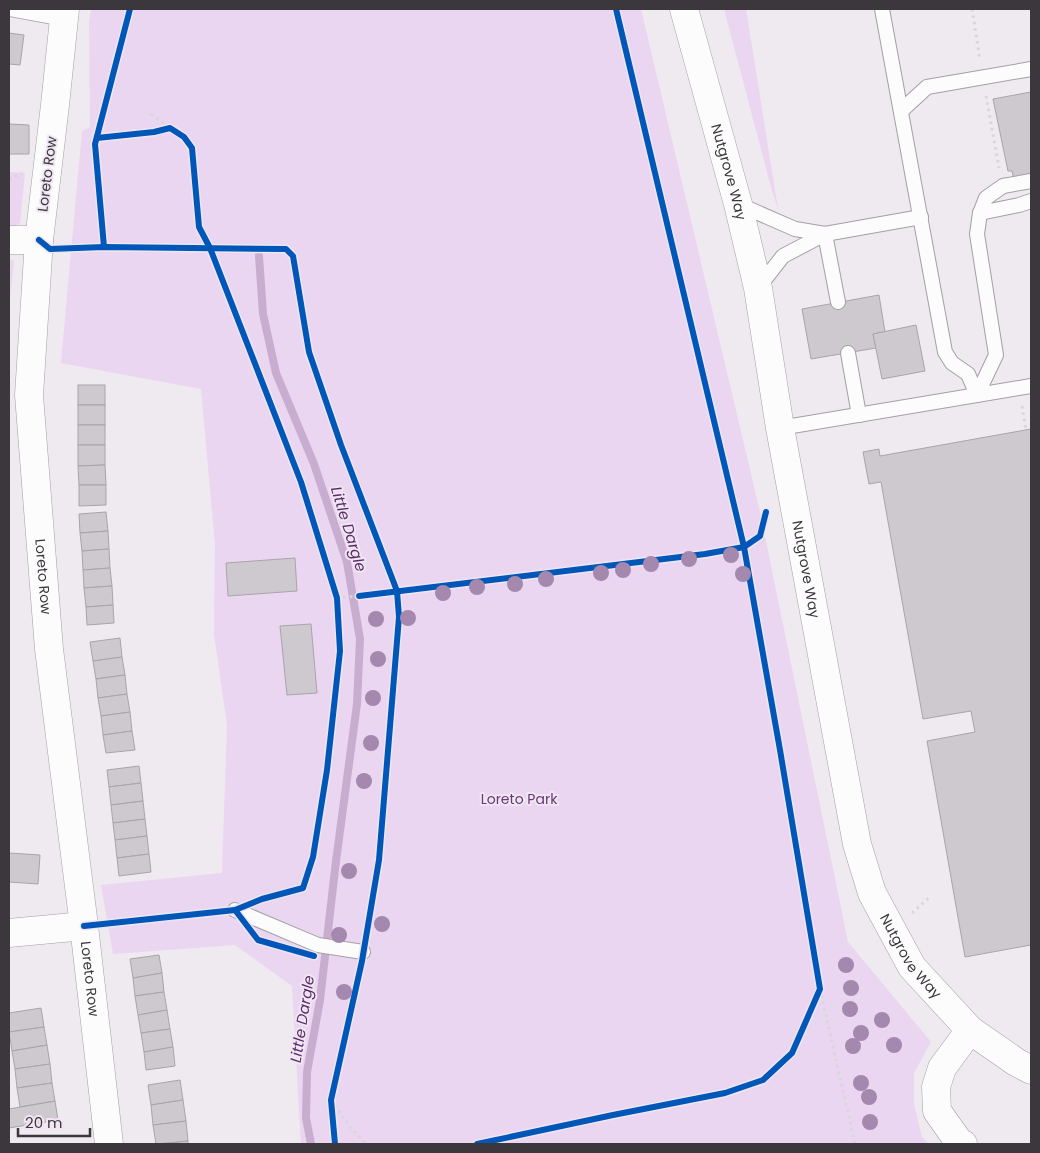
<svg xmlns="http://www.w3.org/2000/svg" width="1040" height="1153" font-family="Poppins,sans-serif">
	<rect width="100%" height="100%" fill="#efe9f0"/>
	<!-- green -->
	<g fill="#ead6f0">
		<polygon points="91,9 641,9 760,512 848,942 931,1042 914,1073 914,1104 922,1137 929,1144 301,1144 292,986 235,945 113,954 101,885 222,873 227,725 214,634 215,545 201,389 61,363 82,131 90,127 89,22"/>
		<polygon points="724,9 746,9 778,209 772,191"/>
		<polygon points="9,172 25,173 20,224 9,228"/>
		<polygon points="9,259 14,261 9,309"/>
	</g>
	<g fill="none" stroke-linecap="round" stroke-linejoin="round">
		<!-- stream -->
		<polyline stroke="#c8add1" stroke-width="8" points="259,256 263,314 276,373 314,464 347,562 360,639 357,704 336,861 320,1000 307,1072 306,1118 311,1144"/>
	</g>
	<!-- building -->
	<g fill="#cdc9ce" stroke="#a9a4aa">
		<polygon points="9,33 24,35 20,65 9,64"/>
		<polygon points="1031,92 1031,177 1014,180 1012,171 1008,171 993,99"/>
		<polygon points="9,124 29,125 29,154 9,154"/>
		<polygon points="879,295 885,332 873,334 876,348 811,359 802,309"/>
		<polygon points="916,325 925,371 882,379 873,334"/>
		<rect x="78" y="385" width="27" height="20"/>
		<rect x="78" y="405" width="27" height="20"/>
		<rect x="78" y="425" width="27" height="20"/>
		<polygon points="1031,429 1031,945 965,957 927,741 975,732 971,711 923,719 881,482 869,484 863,452 879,449 880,456"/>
		<polygon points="78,445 105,445 105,465 78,466"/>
		<polygon points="105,465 106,485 79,485 78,466"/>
		<polygon points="79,485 106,485 106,505 79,506"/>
		<polygon points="106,512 108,531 80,533 79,514"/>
		<polygon points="108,531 109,549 82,551 80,533"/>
		<polygon points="109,549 110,568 83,570 82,551"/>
		<polygon points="295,558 297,591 228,596 226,563"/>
		<polygon points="110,568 112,586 84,588 83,570"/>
		<polygon points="112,586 113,605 86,607 84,588"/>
		<polygon points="113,605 114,623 87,625 86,607"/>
		<polygon points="311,624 317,693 287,695 280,626"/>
		<polygon points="120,638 122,657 93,661 90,642"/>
		<polygon points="122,657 125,675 96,679 93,661"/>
		<polygon points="125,675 127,694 98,698 96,679"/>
		<polygon points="127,694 130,712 101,716 98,698"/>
		<polygon points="130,712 132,731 103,735 101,716"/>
		<polygon points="132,731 135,750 106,753 103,735"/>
		<polygon points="139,766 141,783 109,787 107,770"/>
		<polygon points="141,783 143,801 111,805 109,787"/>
		<polygon points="143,801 145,819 113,823 111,805"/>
		<polygon points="145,819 147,836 115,840 113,823"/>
		<polygon points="147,836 149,854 117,858 115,840"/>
		<polygon points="9,853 40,855 38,884 9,882"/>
		<polygon points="149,854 151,872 119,876 117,858"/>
		<polygon points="159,955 162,973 133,978 130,959"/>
		<polygon points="162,973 164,992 135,996 133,978"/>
		<polygon points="164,992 167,1010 138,1015 135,996"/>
		<polygon points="41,1008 44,1027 9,1032 9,1013"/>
		<polygon points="167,1010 170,1029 141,1033 138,1015"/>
		<polygon points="44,1027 47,1045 12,1051 9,1032"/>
		<polygon points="170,1029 173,1047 144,1052 141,1033"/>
		<polygon points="47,1045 50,1064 15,1069 12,1051"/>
		<polygon points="173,1047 175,1066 146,1070 144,1052"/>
		<polygon points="50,1064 52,1083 17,1088 15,1069"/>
		<polygon points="180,1080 183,1100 151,1105 148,1085"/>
		<polygon points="52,1083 55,1101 20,1107 17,1088"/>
		<polygon points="183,1100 186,1121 153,1125 151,1105"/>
		<polygon points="55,1101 58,1120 9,1128 9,1109"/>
		<polygon points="186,1121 188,1141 156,1144 153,1125"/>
		<polygon points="188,1141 188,1144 162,1144"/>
	</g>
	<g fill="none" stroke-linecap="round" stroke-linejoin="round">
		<defs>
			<g id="lane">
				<polyline points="10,9 64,19"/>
				<polyline points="882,9 945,352 952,363 968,374 977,395"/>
				<polyline points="901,111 927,87 1031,69"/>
				<polyline points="738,204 795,229 825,234 921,217"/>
				<polyline points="980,213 1019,205 1031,201"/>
				<polyline points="758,288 783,256 825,234 838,302"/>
				<polyline points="848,353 859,415"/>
				<polyline points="977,395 996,355 977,234 980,213 986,198 1003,186 1031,181"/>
				<polyline points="780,428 1031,386"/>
				<polyline points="235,910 318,945 363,952"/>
			</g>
			<g id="street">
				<path id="s1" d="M65,9L55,105L39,240L29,395L49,649L84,926L109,1144"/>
				<polyline points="9,240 39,240"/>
				<polyline points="9,933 84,926"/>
				<polyline points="963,1144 959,1142 937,1111 936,1087 942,1068 970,1030"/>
			</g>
			<g id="secondary">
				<path id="s2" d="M684,9L738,204L758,288L780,428L857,844L872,893L912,967L970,1030L1016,1062L1031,1070"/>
			</g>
		</defs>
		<!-- lane casing -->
		<use href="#lane" stroke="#a49fa5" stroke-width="16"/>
		<!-- street casing -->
		<use href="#street" stroke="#a49fa5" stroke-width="29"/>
		<!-- secondary casing -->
		<use href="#secondary" stroke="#a49fa5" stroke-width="29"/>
		<!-- path -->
		<g stroke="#d8d6d9" stroke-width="3" stroke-dasharray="2.5 4" stroke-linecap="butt">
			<polyline points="972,9 980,60"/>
			<polyline points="986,96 999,168"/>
			<polyline points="151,114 170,128"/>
			<polyline points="9,179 22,173"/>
			<polyline points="1022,406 1026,430"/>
			<polyline points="337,598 359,596"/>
			<polyline points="912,913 931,896"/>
			<polyline points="820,989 855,1144"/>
			<polyline points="331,1100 351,1128 366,1144"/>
		</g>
		<!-- lane -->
		<use href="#lane" stroke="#fdfcfd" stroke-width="14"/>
		<!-- street -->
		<use href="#street" stroke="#fdfcfd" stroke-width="28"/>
		<!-- secondary -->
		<use href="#secondary" stroke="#fdfcfd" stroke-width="28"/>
		<defs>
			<g id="cycleway">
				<polyline points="97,138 154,132 170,128 184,137 192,148 199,227 210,248 301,482 337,598 340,651 327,770 313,857 303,888 262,899 235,910"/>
				<polyline points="39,240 50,249 104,247 286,249 293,256 309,352 341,445 397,591 399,617 379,860 362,961 331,1100 335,1144"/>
				<polyline points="104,247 95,144 130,9"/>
				<polyline points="359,596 705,554 744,547 616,9"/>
				<polyline points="84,926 235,910 258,940 314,956"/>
				<polyline points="477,1144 613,1115 725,1093 763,1080 792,1053 803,1028 820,989 780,750 744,547 760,536 766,512"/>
			</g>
		</defs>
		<!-- cycleway casing -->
		<use href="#cycleway" stroke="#f0e6f3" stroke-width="9"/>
		<!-- cycleway -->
		<use href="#cycleway" stroke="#0057b8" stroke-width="6"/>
	</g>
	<!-- trees -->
	<g fill="#a588ad">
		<circle cx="731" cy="555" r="8"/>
		<circle cx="689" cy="559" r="8"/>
		<circle cx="651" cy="564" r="8"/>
		<circle cx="623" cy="570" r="8"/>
		<circle cx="601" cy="573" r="8"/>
		<circle cx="743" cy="574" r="8"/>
		<circle cx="546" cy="579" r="8"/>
		<circle cx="515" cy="584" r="8"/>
		<circle cx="477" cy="587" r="8"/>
		<circle cx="443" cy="593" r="8"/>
		<circle cx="408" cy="618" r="8"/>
		<circle cx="376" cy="619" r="8"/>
		<circle cx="378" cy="659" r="8"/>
		<circle cx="373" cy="698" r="8"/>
		<circle cx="371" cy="743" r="8"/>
		<circle cx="364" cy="781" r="8"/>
		<circle cx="349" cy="871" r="8"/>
		<circle cx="382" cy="924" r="8"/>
		<circle cx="339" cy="935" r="8"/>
		<circle cx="846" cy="965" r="8"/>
		<circle cx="851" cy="988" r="8"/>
		<circle cx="344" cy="992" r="8"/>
		<circle cx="850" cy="1009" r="8"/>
		<circle cx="882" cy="1020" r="8"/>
		<circle cx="861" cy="1033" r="8"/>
		<circle cx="894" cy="1045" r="8"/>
		<circle cx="853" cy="1046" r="8"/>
		<circle cx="861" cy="1083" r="8"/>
		<circle cx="869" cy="1097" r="8"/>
		<circle cx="870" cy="1122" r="8"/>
	</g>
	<g text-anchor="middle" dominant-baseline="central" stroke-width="4" stroke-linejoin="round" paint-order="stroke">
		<!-- street labels -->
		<g font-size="14" fill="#3b373c" stroke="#f0e6f3">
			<text stroke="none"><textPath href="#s2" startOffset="169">Nutgrove Way</textPath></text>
			<text transform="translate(47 174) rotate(-83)">Loreto Row</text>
			<text stroke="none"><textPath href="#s2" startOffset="574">Nutgrove Way</textPath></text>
			<text stroke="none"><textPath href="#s1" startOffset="570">Loreto Row</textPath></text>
			<text stroke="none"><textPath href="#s2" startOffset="979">Nutgrove Way</textPath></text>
			<text stroke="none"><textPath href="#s1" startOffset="975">Loreto Row</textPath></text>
		</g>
		<!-- park labels -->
		<g font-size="14" fill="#683977" stroke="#f0e6f3">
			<text x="519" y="799">Loreto Park</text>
		</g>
		<!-- water labels -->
		<g font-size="15" font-style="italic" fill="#5a2c68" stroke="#f0e6f3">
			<text transform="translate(349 529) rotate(73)">Little Dargle</text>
			<text transform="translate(302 1019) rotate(-81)">Little Dargle</text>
		</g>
	</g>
	<!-- border -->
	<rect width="1040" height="1153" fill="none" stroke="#3b373c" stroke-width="20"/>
	<!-- scale -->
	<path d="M18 1128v8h72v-8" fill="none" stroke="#3b373c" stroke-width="2.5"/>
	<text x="25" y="1128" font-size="15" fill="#3b373c" stroke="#f0e6f3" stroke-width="4" paint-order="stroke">20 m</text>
</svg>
